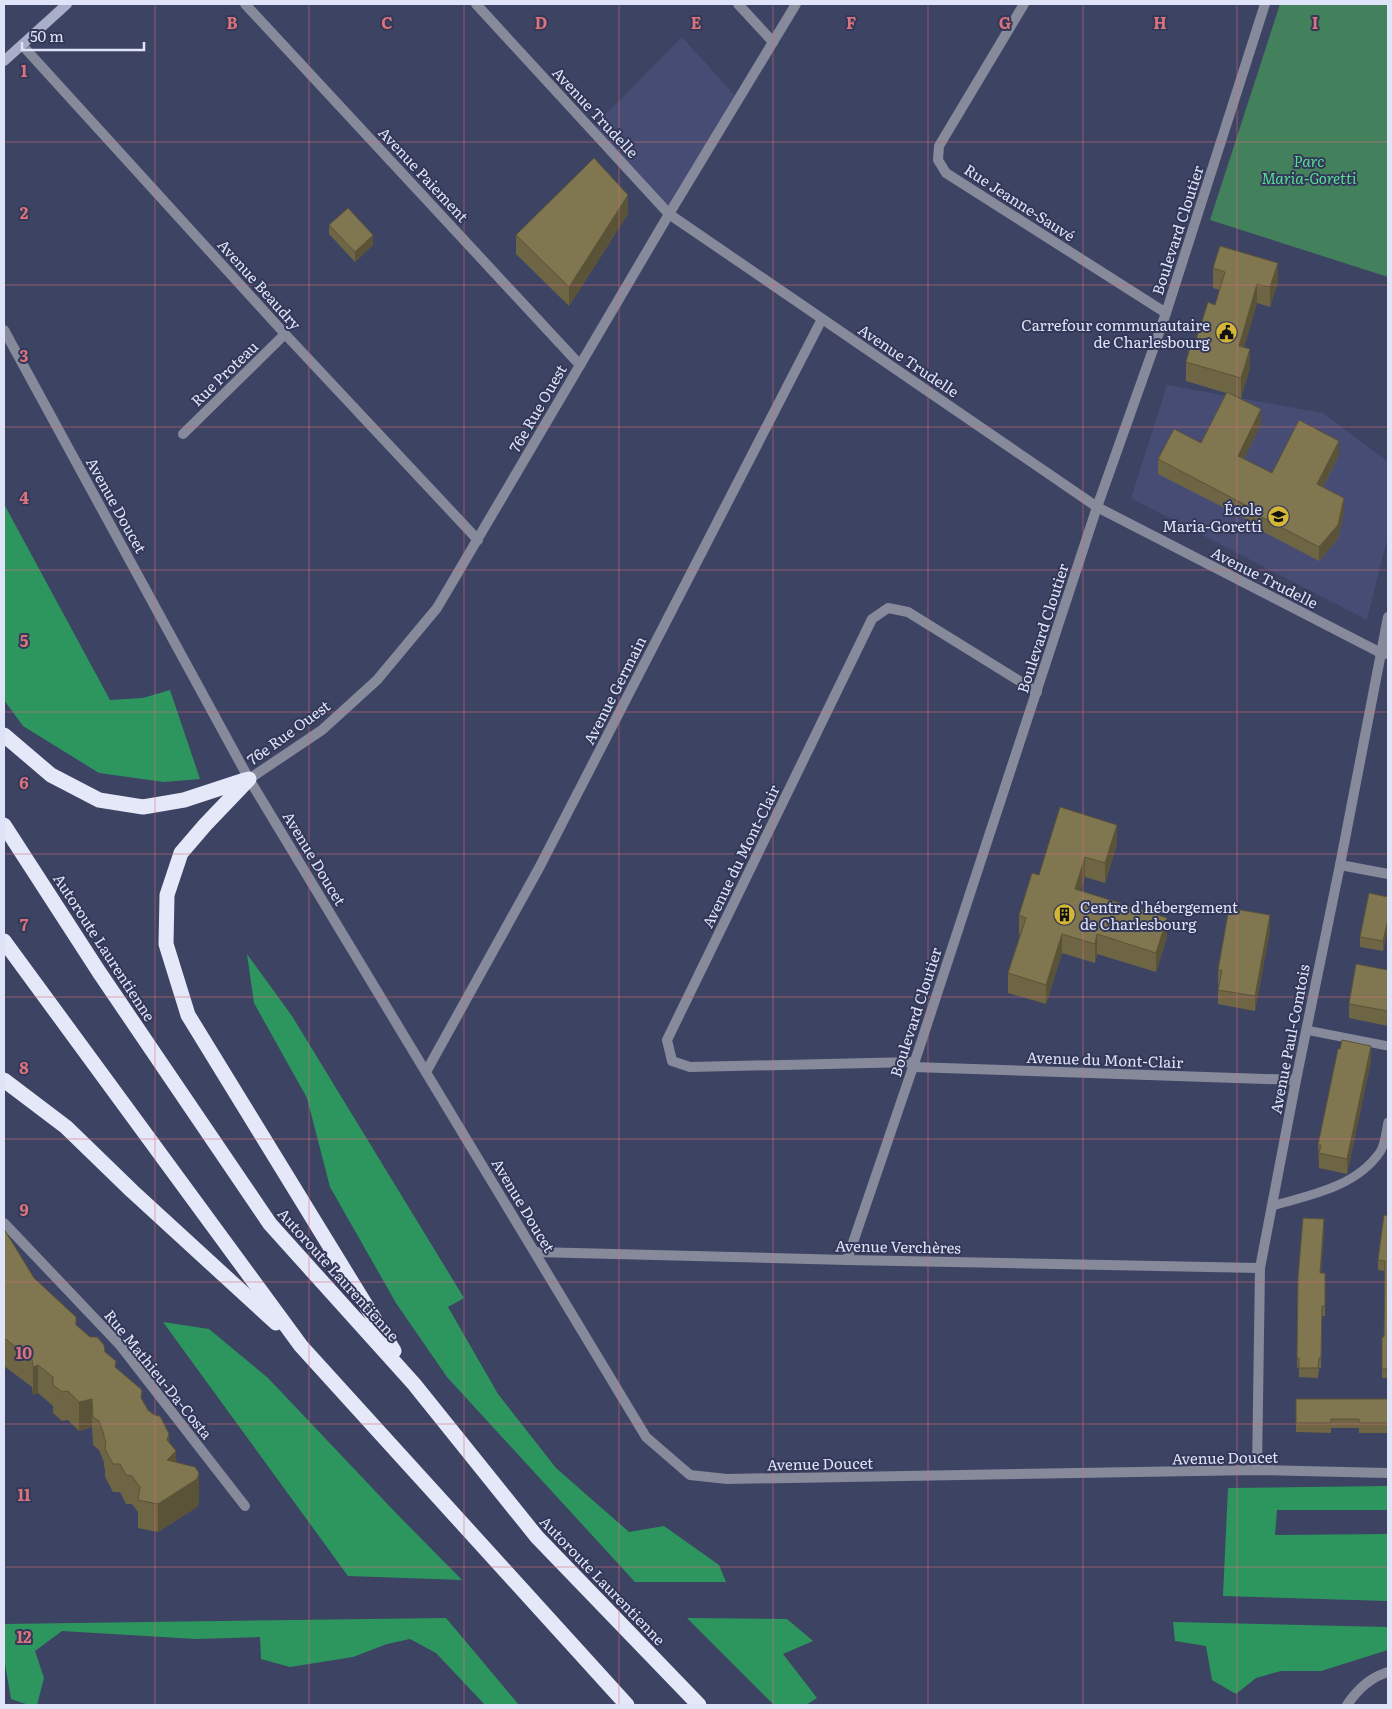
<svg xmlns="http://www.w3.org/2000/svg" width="1392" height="1709" font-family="Literata,serif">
	<rect width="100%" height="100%" fill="#3d4363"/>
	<!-- built -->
	<g fill="#464c73">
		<polygon points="682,37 738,99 669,214 591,129"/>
		<polygon points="1167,385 1323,413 1388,462 1388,536 1367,620 1131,498"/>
	</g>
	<!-- green -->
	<polygon fill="#42815c" points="1280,4 1388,4 1388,277 1210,220"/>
	<!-- forest -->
	<g fill="#2d965f">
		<polygon points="4,504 110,700 143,698 170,690 200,779 164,782 99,773 23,726 4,700"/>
		<polygon points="247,954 292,1016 464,1298 448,1307 498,1394 556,1468 629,1532 664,1526 719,1565 726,1582 635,1582 447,1377 396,1303 330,1187 307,1098 254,1003"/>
		<polygon points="163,1322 209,1329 268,1378 394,1511 462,1580 348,1576"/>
		<polygon points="1388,1486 1388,1510 1277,1510 1275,1535 1388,1534 1388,1601 1223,1596 1228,1488"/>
		<polygon points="446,1618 519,1705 485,1705 436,1653 410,1639 387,1644 353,1657 290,1667 261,1659 260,1637 196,1639 62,1631 35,1651 44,1678 37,1705 29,1705 11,1699 4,1658 4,1624"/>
		<polygon points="687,1618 787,1619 813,1641 783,1654 817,1698 806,1705 774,1705"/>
		<polygon points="1173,1622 1388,1627 1388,1650 1321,1671 1281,1671 1256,1678 1236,1694 1212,1680 1206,1646 1175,1641"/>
	</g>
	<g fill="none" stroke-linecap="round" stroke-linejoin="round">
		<!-- service -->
		<g stroke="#868a9a" stroke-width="9">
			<polyline points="1306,1030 1388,1046"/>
			<path d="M1272,1206C1310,1195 1356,1187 1380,1152C1385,1145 1386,1131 1388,1122"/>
		</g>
		<!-- minor -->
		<g stroke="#868a9a" stroke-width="10">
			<polyline points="245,4 580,365"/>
			<polyline points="476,4 669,214 1097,507 1381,653 1388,654"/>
			<polyline points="738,4 773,42"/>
			<polyline points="1024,4 939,146 938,160 946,173 1166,313"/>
			<polyline points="22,45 285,334 478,540"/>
			<polyline points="183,434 285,334"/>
			<polyline points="249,779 646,1437 690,1475 727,1479 1257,1470 1388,1473"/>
			<polyline points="1340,865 1388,874"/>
			<polyline points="914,1062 690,1067 672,1061 667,1040 872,619 888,608 908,612 1037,692"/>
			<polyline points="913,1067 1296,1080"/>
			<polyline points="426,1072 539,868 822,319"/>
			<polyline points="4,1223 119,1344 245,1506"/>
			<polyline points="535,1252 847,1260 1260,1268"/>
			<polyline points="847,1260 913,1067 1097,507 1166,313 1265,4"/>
			<polyline points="1257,1470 1260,1268 1296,1080 1340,865 1388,617"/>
			<path d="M1347,1705C1357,1690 1371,1677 1388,1672"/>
		</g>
		<!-- tertiary -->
		<polyline stroke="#868a9a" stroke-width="10" points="4,330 249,779 322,730 377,680 437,608 669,214 796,4"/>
		<!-- secondary -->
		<polyline stroke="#aaafc9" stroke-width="10" points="4,61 67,4"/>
		<!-- motorway -->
		<g stroke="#e4e8f8" stroke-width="15">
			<polyline points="4,735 51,775 99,800 143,807 184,800 245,780"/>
			<polyline points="249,779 205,825 181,853 167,895 166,944 188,1015 394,1351"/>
			<polyline points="4,825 99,972 270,1224 414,1384 537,1537 699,1705"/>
			<polyline points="4,941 301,1346 627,1705"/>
			<polyline points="4,1080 66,1127 132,1191 276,1323"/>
		</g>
	</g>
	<!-- wall -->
	<g fill="#6e6545">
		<polygon points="628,214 569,306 516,254 516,235"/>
		<polygon points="329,225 373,245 355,262 329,234"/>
		<polygon points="1213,268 1278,282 1270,307 1257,303 1244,347 1250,368 1241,398 1234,396 1261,424 1244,459 1272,473 1339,455 1323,487 1344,512 1338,539 1319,561 1254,527 1254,523 1158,474 1158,459 1201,443 1226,393 1186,381 1186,362 1215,305 1220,290 1213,288"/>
		<polygon points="1117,844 1105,883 1085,877 1080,891 1167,937 1156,972 1097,954 1095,963 1062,953 1046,1004 1008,993 1008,973 1020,935 1019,935 1019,915 1039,875"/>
		<polygon points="1388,897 1388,929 1383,951 1360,947 1360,937"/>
		<polygon points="1270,930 1255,1011 1218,1004 1218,990 1219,984 1218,984 1218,970"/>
		<polygon points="1388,970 1388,1026 1349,1018 1349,1004"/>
		<polygon points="1371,1061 1347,1174 1319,1168 1318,1145"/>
		<polygon points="1388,1216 1388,1378 1382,1378 1382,1337 1384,1337 1385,1271 1378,1270 1378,1260"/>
		<polygon points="4,1229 34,1278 76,1325 105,1352 116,1368 142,1400 148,1410 169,1443 176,1462 199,1501 197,1507 158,1532 138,1528 138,1512 132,1504 126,1504 120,1492 113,1492 105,1477 105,1468 104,1467 104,1462 99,1450 93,1445 92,1427 79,1431 68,1420 62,1421 53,1413 53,1406 38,1393 33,1395 32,1387 4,1366"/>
		<polygon points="1324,1229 1321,1273 1325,1273 1325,1316 1322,1316 1321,1368 1319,1368 1318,1378 1299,1377 1299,1368 1297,1368 1298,1278"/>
		<polygon points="1296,1399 1388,1399 1388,1433 1359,1433 1359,1428 1331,1428 1331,1433 1296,1432"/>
	</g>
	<!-- shaded-wall -->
	<g fill="#5a5338">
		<polygon points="628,195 628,214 569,306 569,287"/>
		<polygon points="373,235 373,245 355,262 355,252"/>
		<polygon points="1278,263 1278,282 1270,307 1270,287"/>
		<polygon points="1257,284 1257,303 1239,365 1239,346"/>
		<polygon points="1250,349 1250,368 1241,398 1241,378"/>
		<polygon points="1261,409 1261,424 1238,471 1238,456"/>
		<polygon points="1339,441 1339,455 1317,498 1317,484"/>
		<polygon points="1344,498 1344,512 1338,539 1319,561 1319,547"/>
		<polygon points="1117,825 1117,844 1105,883 1105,863"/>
		<polygon points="1085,857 1085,877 1075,909 1075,889"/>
		<polygon points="1270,915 1270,930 1255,1011 1255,996"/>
		<polygon points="1167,918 1167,937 1156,972 1156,953"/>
		<polygon points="1388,919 1388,929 1383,951 1383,941"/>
		<polygon points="1062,934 1062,953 1046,1004 1046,985"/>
		<polygon points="1097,934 1097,954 1095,963 1095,944"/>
		<polygon points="1371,1046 1371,1061 1347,1174 1347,1159"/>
		<polygon points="1324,1219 1324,1229 1320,1283 1320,1273"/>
		<polygon points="38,1365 38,1393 33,1395 33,1367"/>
		<polygon points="92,1399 92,1427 79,1431 79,1402"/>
		<polygon points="169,1434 169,1457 176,1451 176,1479 167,1488 167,1440"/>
		<polygon points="199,1473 199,1501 197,1507 158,1532 158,1504"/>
	</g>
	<!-- building -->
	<g fill="#807650" stroke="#5a5338">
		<polygon points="594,158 628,195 569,287 516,235"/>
		<polygon points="348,208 373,235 355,252 329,225"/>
		<polygon points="1220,246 1278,263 1270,287 1257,284 1239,346 1250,349 1241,378 1186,362 1192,339 1196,340 1208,302 1215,305 1225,272 1213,268"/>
		<polygon points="1227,392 1261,409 1238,456 1272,473 1299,420 1339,441 1317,484 1344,498 1338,525 1319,547 1254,513 1255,510 1158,459 1174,429 1201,443"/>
		<polygon points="1060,807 1117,825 1105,863 1085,857 1075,889 1167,918 1156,953 1097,934 1095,944 1062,934 1046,985 1008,973 1026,918 1019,915 1032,873 1039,875"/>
		<polygon points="1369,893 1388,897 1388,919 1383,941 1360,937"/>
		<polygon points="1229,908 1270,915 1255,996 1218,990 1222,970 1218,970"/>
		<polygon points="1356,964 1388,970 1388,1011 1349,1004"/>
		<polygon points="1342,1040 1371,1046 1347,1159 1319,1153 1321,1145 1318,1145 1338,1049 1340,1049"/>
		<polygon points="1384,1215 1388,1216 1388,1369 1382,1369 1382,1337 1384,1337 1385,1261 1378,1260"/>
		<polygon points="1303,1218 1324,1219 1320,1273 1325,1273 1325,1306 1322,1306 1321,1358 1319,1358 1318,1368 1299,1368 1299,1358 1297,1358 1298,1278"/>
		<polygon points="4,1229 34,1278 76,1317 76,1325 90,1337 97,1337 104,1345 105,1352 116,1361 115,1367 142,1390 141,1398 148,1410 154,1415 160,1416 169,1434 167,1440 176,1451 167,1460 195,1467 199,1473 197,1479 158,1504 138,1500 140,1487 132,1476 126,1475 120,1464 113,1464 105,1449 106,1441 104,1438 104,1435 99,1421 93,1417 92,1399 79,1402 68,1391 62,1392 53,1385 53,1377 38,1365 33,1367 32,1359 4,1338"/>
		<polygon points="1296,1399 1388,1399 1388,1423 1359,1423 1359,1419 1331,1419 1331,1423 1296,1423"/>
	</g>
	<!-- grid -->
	<path fill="none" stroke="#da737b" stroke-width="1" stroke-opacity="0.55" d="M155,4V1705M309,4V1705M464,4V1705M619,4V1705M773,4V1705M928,4V1705M1083,4V1705M1237,4V1705M4,142H1388M4,285H1388M4,427H1388M4,570H1388M4,712H1388M4,854H1388M4,997H1388M4,1139H1388M4,1282H1388M4,1424H1388M4,1567H1388"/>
	<!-- icons -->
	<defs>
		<symbol id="civic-disc" viewBox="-11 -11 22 22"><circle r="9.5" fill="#d3b635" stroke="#333858"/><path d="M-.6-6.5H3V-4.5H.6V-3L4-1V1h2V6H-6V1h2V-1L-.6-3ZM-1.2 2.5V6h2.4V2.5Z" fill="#111"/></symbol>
		<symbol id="school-disc" viewBox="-11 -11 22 22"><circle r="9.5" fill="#d3b635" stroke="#333858"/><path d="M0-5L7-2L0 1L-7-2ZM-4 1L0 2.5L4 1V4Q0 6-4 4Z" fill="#111"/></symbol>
		<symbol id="building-disc" viewBox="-11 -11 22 22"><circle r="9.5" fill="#d3b635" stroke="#333858"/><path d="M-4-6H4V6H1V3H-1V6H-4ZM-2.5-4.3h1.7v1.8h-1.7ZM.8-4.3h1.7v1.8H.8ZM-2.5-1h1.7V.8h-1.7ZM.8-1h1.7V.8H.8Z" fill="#111"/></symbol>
	</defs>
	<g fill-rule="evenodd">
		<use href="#civic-disc" x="1214" y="320" width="25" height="25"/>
		<use href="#school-disc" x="1266" y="504" width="25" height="25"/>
		<use href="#building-disc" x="1052" y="902" width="25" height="25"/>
	</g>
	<g text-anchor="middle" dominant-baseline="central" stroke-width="4" stroke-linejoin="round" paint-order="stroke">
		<!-- street labels -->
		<g font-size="15" fill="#dfe4f8" stroke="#333858">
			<text transform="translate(596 112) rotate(47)">Avenue Trudelle</text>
			<text transform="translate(424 174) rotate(47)">Avenue Paiement</text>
			<text transform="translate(1020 202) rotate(33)">Rue Jeanne-Sauvé</text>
			<text transform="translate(1177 230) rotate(-72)">Boulevard Cloutier</text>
			<text transform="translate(260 284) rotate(48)">Avenue Beaudry</text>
			<text transform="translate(909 360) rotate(34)">Avenue Trudelle</text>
			<text transform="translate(224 373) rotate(-44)">Rue Proteau</text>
			<text transform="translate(537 408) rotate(-60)">76e Rue Ouest</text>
			<text transform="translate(117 505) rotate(61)">Avenue Doucet</text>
			<text transform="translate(1265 577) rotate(27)">Avenue Trudelle</text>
			<text transform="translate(1042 628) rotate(-72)">Boulevard Cloutier</text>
			<text transform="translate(614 690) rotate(-63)">Avenue Germain</text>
			<text transform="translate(288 732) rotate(-36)">76e Rue Ouest</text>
			<text transform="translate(740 856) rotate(-64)">Avenue du Mont-Clair</text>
			<text transform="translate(315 858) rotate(59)">Avenue Doucet</text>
			<text transform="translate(105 947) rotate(57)">Autoroute Laurentienne</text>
			<text transform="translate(915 1012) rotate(-72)">Boulevard Cloutier</text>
			<text transform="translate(1289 1039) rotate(-79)">Avenue Paul-Comtois</text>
			<text transform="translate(1105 1059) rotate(2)">Avenue du Mont-Clair</text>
			<text transform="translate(524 1205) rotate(59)">Avenue Doucet</text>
			<text transform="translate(898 1246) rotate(1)">Avenue Verchères</text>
			<text transform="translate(339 1274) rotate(48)">Autoroute Laurentienne</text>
			<text transform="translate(159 1374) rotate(51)">Rue Mathieu-Da-Costa</text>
			<text transform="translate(1225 1457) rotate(-1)">Avenue Doucet</text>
			<text transform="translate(820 1463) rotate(-1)">Avenue Doucet</text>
			<text transform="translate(603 1580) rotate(46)">Autoroute Laurentienne</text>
		</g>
		<!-- park labels -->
		<g font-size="15" font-style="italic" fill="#59de95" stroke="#333858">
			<text x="1309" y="160">Parc<tspan x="1309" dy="17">Maria-Goretti</tspan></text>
		</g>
		<!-- poi labels -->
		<g font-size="15" fill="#dfe4f8" stroke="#333858" text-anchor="end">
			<text x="1210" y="324">Carrefour communautaire<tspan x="1210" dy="17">de Charlesbourg</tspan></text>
			<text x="1262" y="508">École<tspan x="1262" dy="17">Maria-Goretti</tspan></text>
			<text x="1080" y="906" text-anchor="start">Centre d'hébergement<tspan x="1080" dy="17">de Charlesbourg</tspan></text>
		</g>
	</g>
	<g font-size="16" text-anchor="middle" font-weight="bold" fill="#da737b" stroke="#333858" stroke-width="4" stroke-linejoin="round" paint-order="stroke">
		<text x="232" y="29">B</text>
		<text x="387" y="29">C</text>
		<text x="541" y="29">D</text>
		<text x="696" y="29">E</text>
		<text x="851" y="29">F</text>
		<text x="1005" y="29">G</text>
		<text x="1160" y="29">H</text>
		<text x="1315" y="29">I</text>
		<text x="24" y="77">1</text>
		<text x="24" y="219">2</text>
		<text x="24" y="362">3</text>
		<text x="24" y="504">4</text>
		<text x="24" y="647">5</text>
		<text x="24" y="789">6</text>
		<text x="24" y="931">7</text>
		<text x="24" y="1074">8</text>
		<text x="24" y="1216">9</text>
		<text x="24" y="1359">10</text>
		<text x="24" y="1501">11</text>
		<text x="24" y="1643">12</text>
	</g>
	<!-- border -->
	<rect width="1392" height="1709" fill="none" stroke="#dfe4f8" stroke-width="10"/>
	<!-- scale -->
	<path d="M22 42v8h122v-8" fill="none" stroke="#dfe4f8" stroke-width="2.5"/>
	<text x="30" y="42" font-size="15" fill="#dfe4f8" stroke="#333858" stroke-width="4" paint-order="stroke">50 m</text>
</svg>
